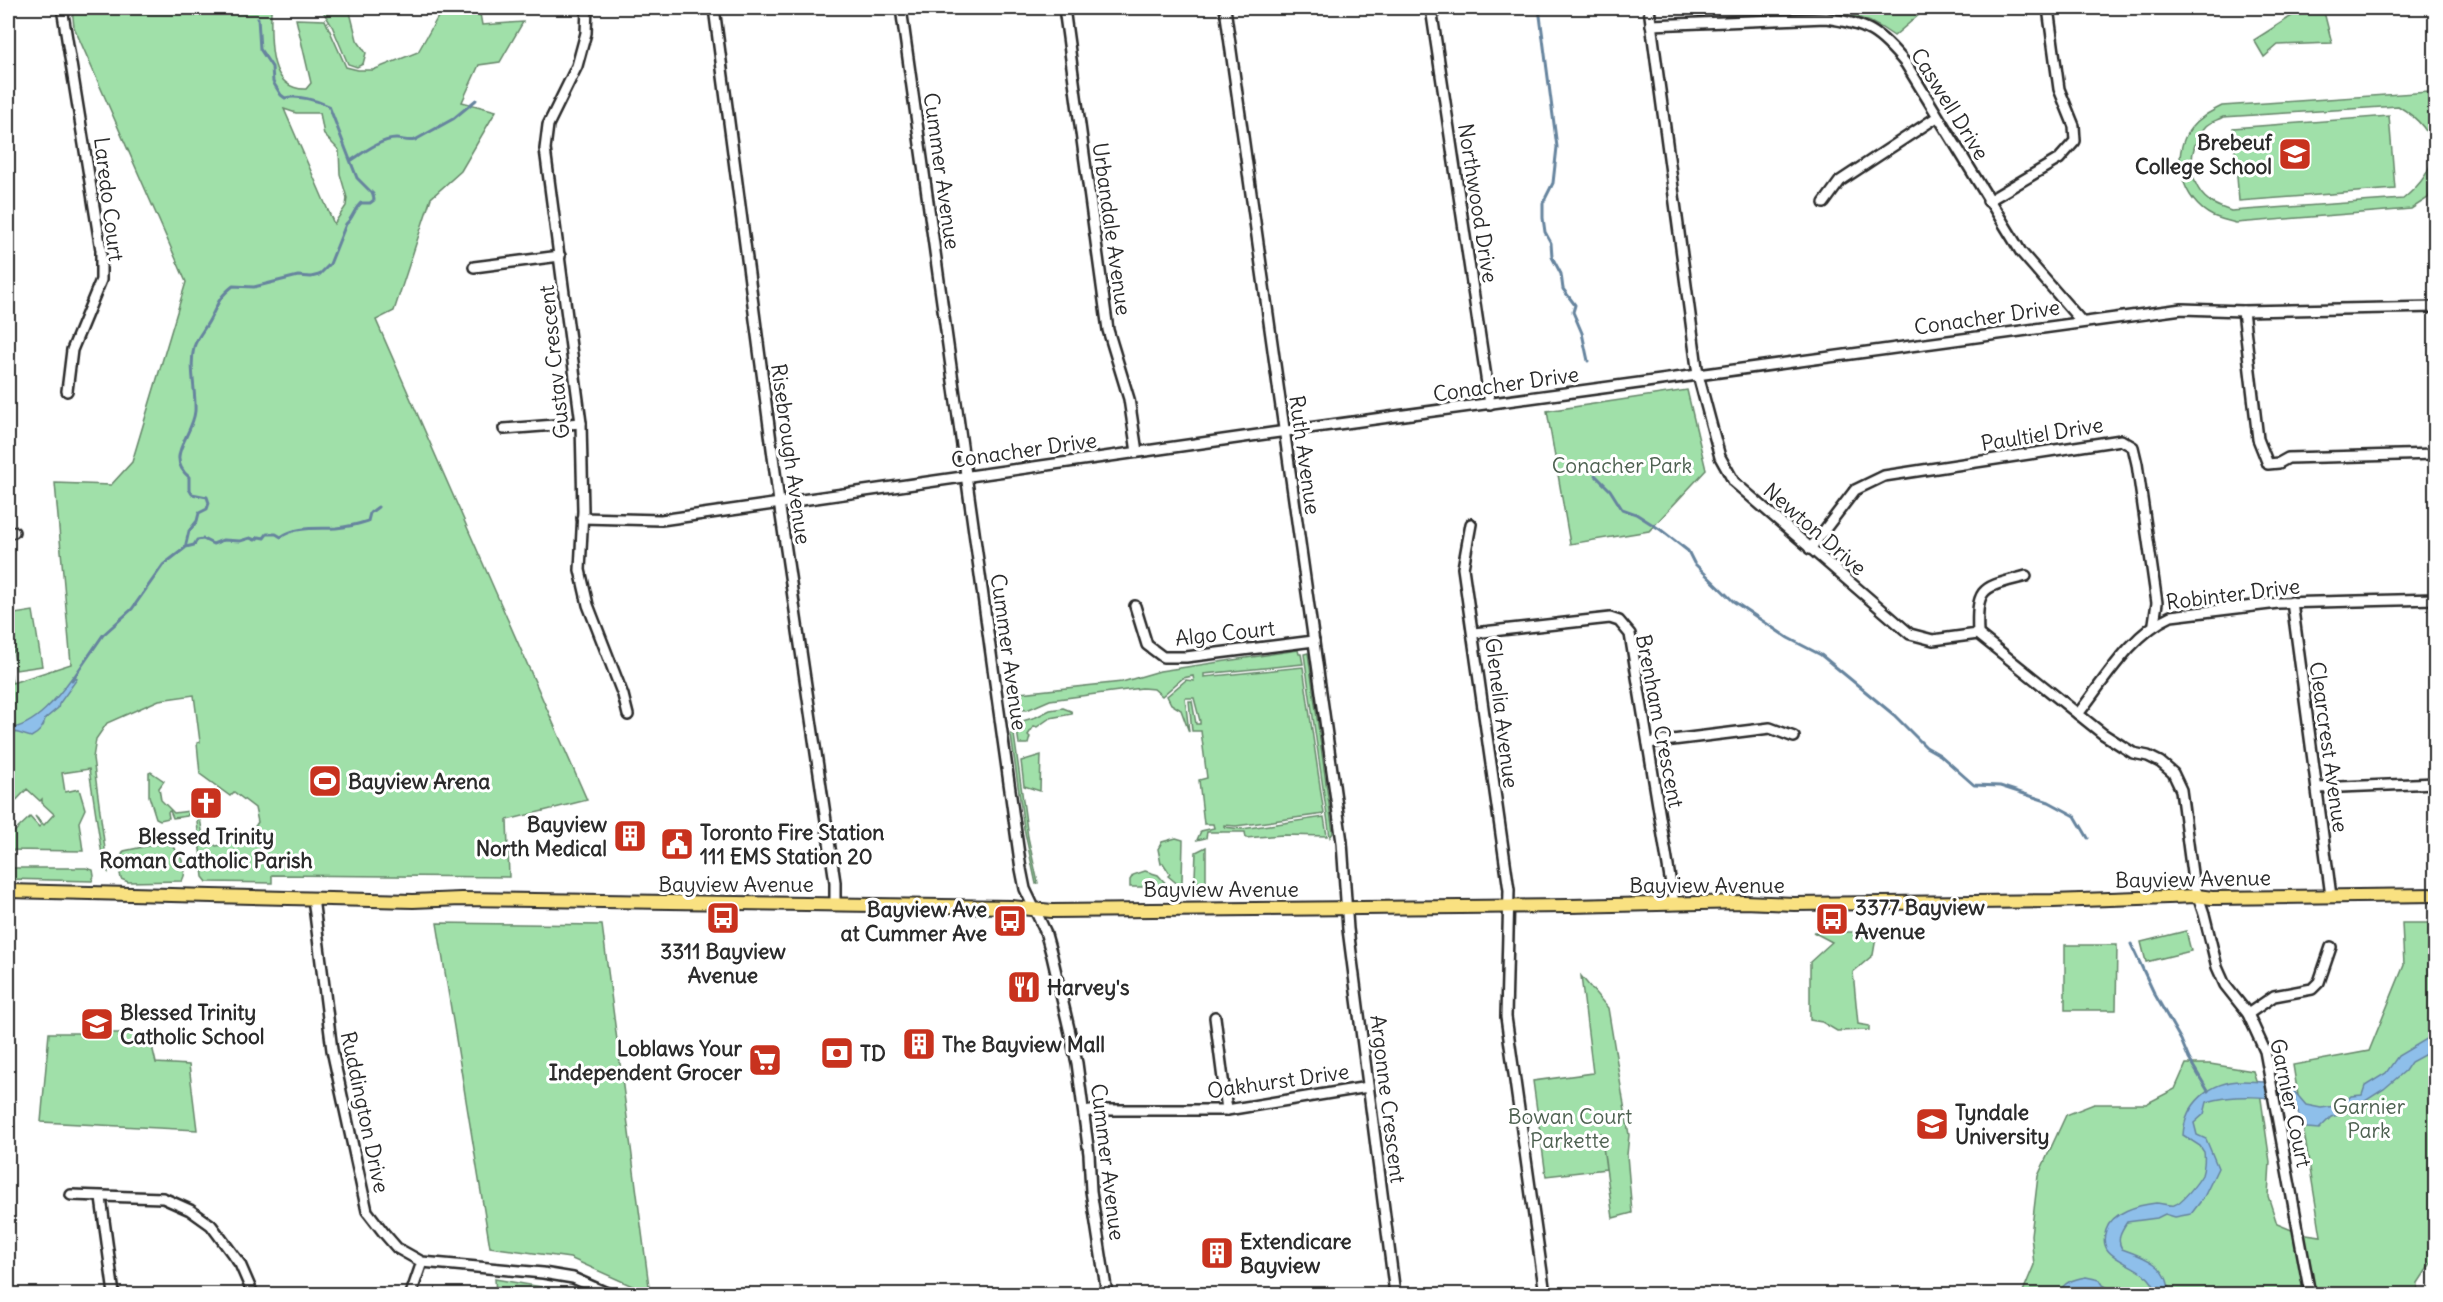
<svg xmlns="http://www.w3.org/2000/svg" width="2443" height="1302" font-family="Delius,sans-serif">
	<rect width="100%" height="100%" fill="#fff"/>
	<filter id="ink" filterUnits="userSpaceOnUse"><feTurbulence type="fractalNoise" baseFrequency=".0167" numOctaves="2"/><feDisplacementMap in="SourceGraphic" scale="12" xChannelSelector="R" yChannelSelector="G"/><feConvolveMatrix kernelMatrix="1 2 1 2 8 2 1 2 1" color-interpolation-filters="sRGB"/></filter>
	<g filter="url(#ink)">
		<!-- green -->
		<g fill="#a0e0a9" stroke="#66866a" stroke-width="1.5" fill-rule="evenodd">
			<path d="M72,8H239L241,11L250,8H271C271,35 266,90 306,89L311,83L296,19L325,20L346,67L358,70H373L418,52L443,8H479L482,25L523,22L500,62L479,65L462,102L496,111L461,171L431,198L394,311L376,320L587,800L507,820L509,877L272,875V883L207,882L203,877L197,822L200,818L203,836L216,846L251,841L256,834L252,831L258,822L255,808L234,792L230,796L200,774L197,743L200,742L194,695L159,700L107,723L96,739L93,758L108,872L104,868L89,769L62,773L65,792L79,789L85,809L79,822L83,851L8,850V828L13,833L30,817L39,827L41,825L35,816L44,825L54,814L42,803V799L40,801L27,789L8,809V658L12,683L71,664L55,483L111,485L132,462L186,282L74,27ZM284,109L296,113H320L324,135L339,150L340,174L347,198L346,206L334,224Z"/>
			<polygon points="321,8 349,8 357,40 366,53 363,64 357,67 348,64 332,26"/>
			<path d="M1778,8H1927L1894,36C1857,8 1824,11 1780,12Z"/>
			<polygon points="2292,8 2323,8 2332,43 2278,45 2264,57 2254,40 2295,14"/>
			<path d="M2429,92V106L2435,120V185L2428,198L2411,209L2236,223C2228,221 2220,219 2213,216C2182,201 2169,155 2191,128C2200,117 2210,112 2222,106ZM2398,106C2443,133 2443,167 2403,199L2231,211C2226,209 2219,207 2214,204C2186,189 2186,147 2206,126C2210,122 2218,120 2223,117Z"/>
			<polygon points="2389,116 2395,189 2239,201 2233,128"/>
			<polygon points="1687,390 1706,470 1649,531 1570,544 1547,411"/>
			<polygon points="33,611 42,666 16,670 8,615"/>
			<polygon points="1298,650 1299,654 1301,654 1303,664 1204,674 1204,677 1303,667 1324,814 1236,826 1224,825 1224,827 1242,829 1324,817 1327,836 1283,835 1246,838 1245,832 1207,832 1206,838 1197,840 1201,831 1214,828 1213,824 1204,824 1199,780 1207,778 1201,731 1192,731 1189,701 1192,701 1196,724 1200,724 1200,721 1194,698 1185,698 1189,732 1181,710 1171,704 1167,696 1186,680 1194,681 1193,676 1183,678 1162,696 1154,689 1142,688 1050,700 1027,710 1014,709 1011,694 1122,682 1160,671"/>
			<polygon points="1308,653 1333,833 1330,837 1304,654"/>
			<polygon points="1063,708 1071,711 1072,714 1050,718 1037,727 1034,726 1028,735 1030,737 1028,744 1019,744 1016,723 1036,717 1050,710"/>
			<polygon points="1013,727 1028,837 1038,883 1036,884 1024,828 1011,735"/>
			<polygon points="1041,755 1040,791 1024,786 1021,761"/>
			<polygon points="151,772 164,781 159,788 161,800 174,813 190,811 187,816 173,818 170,811 168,812 169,818 160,820 156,818 149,796 149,773"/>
			<polygon points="1176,838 1183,840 1182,881 1180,886 1168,876 1170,874 1163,863 1161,864 1158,849 1162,842"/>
			<path d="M166,842C178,849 190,867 182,881L128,882L121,879L118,862L124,851Z"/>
			<polygon points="1206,847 1206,887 1199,886 1195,877 1196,852"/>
			<polygon points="8,868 86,868 93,870 94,876 92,881 8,879"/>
			<polygon points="1145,871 1158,875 1169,887 1130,887 1130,880 1133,875"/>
			<polygon points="437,923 602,925 650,1294 570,1258 490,1247"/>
			<polygon points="2402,923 2435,923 2435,1257 2418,1283 2417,1294 2022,1294 2034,1265 2031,1235 2038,1176 2066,1115 2094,1104 2146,1104 2175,1089 2186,1064 2210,1064 2253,1071 2260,1092 2270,1162 2268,1196 2277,1224 2299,1233 2321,1236 2293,1065 2369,1051 2404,965"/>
			<polygon points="2186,931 2191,951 2146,962 2141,942"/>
			<polygon points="1813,932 1877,932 1873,955 1853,972 1858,1024 1869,1026 1869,1030 1837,1031 1822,1022 1810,1020 1810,962 1832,942"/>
			<polygon points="2065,945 2117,945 2116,1010 2065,1010"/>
			<polygon points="1581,976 1608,1008 1629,1135 1627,1155 1632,1213 1613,1218 1601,1132 1606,1169 1546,1176 1533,1081 1593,1073"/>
			<polygon points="49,1033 149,1033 156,1063 189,1065 197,1130 41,1122"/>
			<polygon points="495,1279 576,1293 579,1294 496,1294"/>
		</g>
		<!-- water -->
		<g fill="#8ebfea" stroke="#66849e" stroke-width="1.5">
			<path d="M73,676L77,679L59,704L58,708L45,719C44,728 39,733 31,737L15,732L8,733V729C36,726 58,697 73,676Z"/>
			<path d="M2435,1034V1049L2411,1062L2405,1071L2384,1089L2348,1112L2331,1117L2319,1129L2307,1128L2302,1125L2296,1106C2275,1094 2230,1095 2207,1102L2204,1114L2194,1123L2197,1135L2206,1139L2218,1168L2204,1197L2191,1214L2175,1217L2165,1214L2157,1218L2127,1222C2121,1231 2116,1239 2122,1249C2145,1257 2170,1266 2169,1294H2155L2156,1291C2146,1259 2094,1265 2106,1230C2112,1212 2138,1205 2156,1203C2161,1203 2168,1206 2174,1205C2182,1203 2198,1182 2202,1175C2204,1169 2205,1158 2204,1152L2200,1146L2183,1135C2185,1104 2210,1081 2242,1081C2257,1081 2273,1083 2288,1084L2306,1105L2321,1108L2342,1105L2351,1096L2362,1095L2365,1086L2386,1073L2398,1056Z"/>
			<path d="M2086,1277L2100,1280L2103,1285L2118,1294H2060C2061,1282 2075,1279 2086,1277Z"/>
		</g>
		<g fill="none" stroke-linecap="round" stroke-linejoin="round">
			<!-- stream -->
			<g stroke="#66849e" stroke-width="3">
				<polyline points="1539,8 1557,147 1553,183 1543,203 1543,218 1545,232 1551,243 1552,257 1561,274 1563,289 1575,305 1573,312 1582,333 1588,361"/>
				<path d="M352,160C364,152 381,139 396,139C403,139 408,142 415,140L453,119L476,100"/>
				<polyline points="1595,475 1610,490 1622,509 1636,514 1661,530 1688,551 1694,563 1733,601 1788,638 1821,655 1894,715 1926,747 1940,755 1974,785 2000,786 2049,802 2075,816 2088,838"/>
				<path d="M186,547L194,545L197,540L203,539L213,544L223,540L240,541L250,538L255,540L259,537L264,538L267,534H276L281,537C295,526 317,529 336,528C347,527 359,524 368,521L370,513L378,507"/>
				<path d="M72,680L103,635L132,609L163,565L185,548L189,531L197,521L199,513L207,509L209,503L207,497L192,494L189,489V477C164,456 193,436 195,411C196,390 189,369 194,347C197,337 205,329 210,319C219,303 217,299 233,286L254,287L298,276L311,277L319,275L330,264L346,224C353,218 354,209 361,203H370L374,200L373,194L357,178L329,106C317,100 297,95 285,98L281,95L273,82L272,67L260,49L258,18"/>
				<polyline points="2131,944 2154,993 2181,1040 2189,1059 2208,1091"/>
			</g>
			<defs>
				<g id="minor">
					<polyline points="62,8 101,250 101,280 72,350 67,391"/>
					<polyline points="587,8 586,33 577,66 548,125 545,149 581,423 583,511 580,570 588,605 623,695 628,715"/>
					<polyline points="714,8 779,502 835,882 835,904"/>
					<polyline points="901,8 1021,869 1025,889 1045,931 1052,956 1077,1063 1089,1154 1091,1191 1107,1294"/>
					<polyline points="1064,8 1108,330 1129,399 1137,452"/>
					<polyline points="1225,8 1342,842 1348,929 1395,1294"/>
					<polyline points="1431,8 1490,404"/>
					<polyline points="1649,8 1698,375 1720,457 1734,482 1910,634 1933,640 1978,634 2103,734 2133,753 2148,756 2160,762 2173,773 2181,790 2193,881 2204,914 2217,967 2225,985 2248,1014 2265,1051 2310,1294"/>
					<path d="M1651,25L1826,18C1867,24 1879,31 1906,64L2021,252L2082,322"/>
					<polyline points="1988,201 2059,159 2075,141 2074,126 2059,89 2048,8"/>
					<polyline points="1824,203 1840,181 1937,117"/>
					<polyline points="474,267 560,256"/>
					<polyline points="2243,311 2258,439 2268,464 2279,463 2288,458 2436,454"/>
					<polyline points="504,429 581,423"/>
					<polyline points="582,518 661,520 1272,433 2182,309 2243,311 2436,307"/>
					<polyline points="1471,524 1463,568 1509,890 1506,1017 1545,1294"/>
					<polyline points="8,533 14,532"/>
					<polyline points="1810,549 1855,490 1884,476 2121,440 2133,447 2137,464 2157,603 2154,623"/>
					<polyline points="2292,602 2331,896"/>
					<polyline points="1135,606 1147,645 1163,657 1186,657 1314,641"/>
					<polyline points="1474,633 1610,618 1619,621 1630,634 1674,903"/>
					<path d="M1978,634C1976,585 1982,588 2026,576"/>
					<path d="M2078,714C2104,681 2132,633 2171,616L2278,603L2436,599"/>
					<polyline points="1648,743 1770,728 1794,737"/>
					<polyline points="2317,788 2436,783"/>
					<polyline points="313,898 332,1050 367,1211 384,1233 397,1248 422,1262 543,1273 573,1278 609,1294"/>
					<polyline points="2248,1014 2274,996 2312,989 2319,982 2331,947"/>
					<polyline points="1215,1017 1227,1110"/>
					<polyline points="1084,1112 1097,1110 1227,1110 1368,1087"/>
					<polyline points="71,1195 163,1198 190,1210 211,1225 240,1264 253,1294"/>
					<polyline points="101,1198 114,1294"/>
					<polyline points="411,1294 422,1262"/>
				</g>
				<polyline id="major" points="8,891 413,901 461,899 1011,907 1052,911 1570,906 1744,902 1794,904 2052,901 2197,896 2212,898 2436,895"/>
			</defs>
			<!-- minor casing -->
			<use href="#minor" stroke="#2b2b2b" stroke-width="14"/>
			<!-- major casing -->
			<use href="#major" stroke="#2b2b2b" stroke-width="16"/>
			<!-- minor -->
			<use href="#minor" stroke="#fff" stroke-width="9"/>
			<!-- major -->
			<use href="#major" stroke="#f9e181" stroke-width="12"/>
		</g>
	</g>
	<!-- icons -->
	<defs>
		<symbol id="school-square" viewBox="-11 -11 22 22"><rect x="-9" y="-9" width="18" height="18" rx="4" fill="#c8321e" stroke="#fff"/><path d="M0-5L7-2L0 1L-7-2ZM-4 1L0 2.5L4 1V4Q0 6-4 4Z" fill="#fff"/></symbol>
		<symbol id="stadium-square" viewBox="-11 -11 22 22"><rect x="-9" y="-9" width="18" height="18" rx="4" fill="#c8321e" stroke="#fff"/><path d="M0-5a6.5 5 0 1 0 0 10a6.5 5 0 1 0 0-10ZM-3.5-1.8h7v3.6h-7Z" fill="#fff"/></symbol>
		<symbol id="church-square" viewBox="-11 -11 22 22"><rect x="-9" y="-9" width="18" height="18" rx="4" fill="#c8321e" stroke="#fff"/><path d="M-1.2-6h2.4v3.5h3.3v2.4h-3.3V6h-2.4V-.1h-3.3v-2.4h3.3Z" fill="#fff"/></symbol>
		<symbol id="building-square" viewBox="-11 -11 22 22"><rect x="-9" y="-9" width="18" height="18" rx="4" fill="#c8321e" stroke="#fff"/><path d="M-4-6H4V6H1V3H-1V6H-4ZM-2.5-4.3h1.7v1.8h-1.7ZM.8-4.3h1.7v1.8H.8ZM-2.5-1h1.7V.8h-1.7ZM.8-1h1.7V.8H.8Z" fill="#fff"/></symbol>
		<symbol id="civic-square" viewBox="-11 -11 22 22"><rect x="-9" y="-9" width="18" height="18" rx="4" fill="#c8321e" stroke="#fff"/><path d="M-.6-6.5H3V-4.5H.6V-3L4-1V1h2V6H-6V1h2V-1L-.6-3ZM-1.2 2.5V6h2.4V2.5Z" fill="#fff"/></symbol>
		<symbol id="bus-square" viewBox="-11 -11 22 22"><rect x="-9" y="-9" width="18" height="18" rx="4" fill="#c8321e" stroke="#fff"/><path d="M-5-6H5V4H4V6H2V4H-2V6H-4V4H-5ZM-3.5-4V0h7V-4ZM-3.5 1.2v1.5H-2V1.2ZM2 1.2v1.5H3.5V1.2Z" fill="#fff"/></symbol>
		<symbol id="restaurant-square" viewBox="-11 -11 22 22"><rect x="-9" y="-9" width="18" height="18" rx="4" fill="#c8321e" stroke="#fff"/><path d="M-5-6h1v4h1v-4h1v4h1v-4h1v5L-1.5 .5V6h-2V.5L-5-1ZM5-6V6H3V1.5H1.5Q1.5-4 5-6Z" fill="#fff"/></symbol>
		<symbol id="bank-square" viewBox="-11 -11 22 22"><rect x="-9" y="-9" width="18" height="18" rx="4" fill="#c8321e" stroke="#fff"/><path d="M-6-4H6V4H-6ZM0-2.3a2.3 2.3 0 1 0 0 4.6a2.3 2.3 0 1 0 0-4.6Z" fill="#fff"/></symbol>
		<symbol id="supermarket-square" viewBox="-11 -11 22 22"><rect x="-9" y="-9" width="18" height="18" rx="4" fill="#c8321e" stroke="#fff"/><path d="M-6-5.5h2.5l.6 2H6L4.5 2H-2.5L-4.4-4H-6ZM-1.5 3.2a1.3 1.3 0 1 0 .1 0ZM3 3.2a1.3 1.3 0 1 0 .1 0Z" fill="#fff"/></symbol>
		<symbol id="university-square" viewBox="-11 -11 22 22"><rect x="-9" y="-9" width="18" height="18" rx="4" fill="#c8321e" stroke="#fff"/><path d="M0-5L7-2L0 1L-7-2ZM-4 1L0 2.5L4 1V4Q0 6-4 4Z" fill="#fff"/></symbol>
	</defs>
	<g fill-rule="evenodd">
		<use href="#school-square" x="2276" y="135" width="38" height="38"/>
		<use href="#stadium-square" x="306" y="762" width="38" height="38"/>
		<use href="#church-square" x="187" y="784" width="38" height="38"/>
		<use href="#building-square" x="611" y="817" width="38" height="38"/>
		<use href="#civic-square" x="658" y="825" width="38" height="38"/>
		<use href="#bus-square" x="704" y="899" width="38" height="38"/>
		<use href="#bus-square" x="1813" y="900" width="38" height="38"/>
		<use href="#bus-square" x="991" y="902" width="38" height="38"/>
		<use href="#restaurant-square" x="1005" y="968" width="38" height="38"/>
		<use href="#school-square" x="78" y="1005" width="38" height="38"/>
		<use href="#building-square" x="900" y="1025" width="38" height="38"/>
		<use href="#bank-square" x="818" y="1034" width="38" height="38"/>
		<use href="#supermarket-square" x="746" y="1041" width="38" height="38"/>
		<use href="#university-square" x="1913" y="1105" width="38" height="38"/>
		<use href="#building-square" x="1198" y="1234" width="38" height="38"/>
	</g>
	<g text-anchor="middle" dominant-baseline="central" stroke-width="6" stroke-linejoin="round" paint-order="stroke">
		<!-- street labels -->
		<g font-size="21" fill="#2b2b2b" stroke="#fff">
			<text transform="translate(1950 104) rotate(58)">Caswell Drive</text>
			<text transform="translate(942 171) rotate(82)">Cummer Avenue</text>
			<text transform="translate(109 199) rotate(83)">Laredo Court</text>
			<text transform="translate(1478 203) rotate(81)">Northwood Drive</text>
			<text transform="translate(1112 229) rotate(82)">Urbandale Avenue</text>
			<text transform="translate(1987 317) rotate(-8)">Conacher Drive</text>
			<text transform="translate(554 362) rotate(-96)">Gustav Crescent</text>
			<text transform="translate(1506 384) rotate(-8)">Conacher Drive</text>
			<text transform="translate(2042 434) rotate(-9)">Paultiel Drive</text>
			<text transform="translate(1024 450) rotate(-8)">Conacher Drive</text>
			<text transform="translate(791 454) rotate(82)">Risebrough Avenue</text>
			<text transform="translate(1305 455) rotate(82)">Ruth Avenue</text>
			<text transform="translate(1815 529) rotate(41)">Newton Drive</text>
			<text transform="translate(2233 594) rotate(-7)">Robinter Drive</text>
			<text transform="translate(1225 633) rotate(-6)">Algo Court</text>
			<text transform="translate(1009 652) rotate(82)">Cummer Avenue</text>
			<text transform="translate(1502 713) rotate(83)">Glenelia Avenue</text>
			<text transform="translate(1660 721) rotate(79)">Brenham Crescent</text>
			<text transform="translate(2329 747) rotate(82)">Clearcrest Avenue</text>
			<text transform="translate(2193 879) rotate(-1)">Bayview Avenue</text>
			<text x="736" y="884">Bayview Avenue</text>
			<text x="1707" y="885">Bayview Avenue</text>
			<text x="1221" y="889">Bayview Avenue</text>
			<text transform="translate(1278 1081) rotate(-8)">Oakhurst Drive</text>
			<text transform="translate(1388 1099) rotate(83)">Argonne Crescent</text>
			<text transform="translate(2291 1103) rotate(78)">Garnier Court</text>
			<text transform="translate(365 1112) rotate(78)">Ruddington Drive</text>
			<text transform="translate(1108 1162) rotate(83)">Cummer Avenue</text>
		</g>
		<!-- poi labels -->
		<g font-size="21" font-weight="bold" fill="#2b2b2b" stroke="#fff" text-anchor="start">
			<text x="2272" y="142" text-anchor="end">Brebeuf<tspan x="2272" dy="24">College School</tspan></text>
			<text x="348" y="781">Bayview Arena</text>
			<text x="607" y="824" text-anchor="end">Bayview<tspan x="607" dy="24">North Medical</tspan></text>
			<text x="700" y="832">Toronto Fire Station<tspan x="700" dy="24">111 EMS Station 20</tspan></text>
			<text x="206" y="836" text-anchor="middle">Blessed Trinity<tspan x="206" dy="24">Roman Catholic Parish</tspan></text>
			<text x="1855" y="907">3377 Bayview<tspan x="1855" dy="24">Avenue</tspan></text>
			<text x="987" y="909" text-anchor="end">Bayview Ave<tspan x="987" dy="24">at Cummer Ave</tspan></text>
			<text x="723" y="951" text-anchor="middle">3311 Bayview<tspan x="723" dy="24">Avenue</tspan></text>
			<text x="1047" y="987">Harvey's</text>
			<text x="120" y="1012">Blessed Trinity<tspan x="120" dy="24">Catholic School</tspan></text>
			<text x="942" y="1044">The Bayview Mall</text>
			<text x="742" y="1048" text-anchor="end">Loblaws Your<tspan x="742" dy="24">Independent Grocer</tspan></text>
			<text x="860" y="1053">TD</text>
			<text x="1955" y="1112">Tyndale<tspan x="1955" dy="24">University</tspan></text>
			<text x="1240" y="1241">Extendicare<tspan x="1240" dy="24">Bayview</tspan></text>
		</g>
		<!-- park labels -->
		<g font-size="21" fill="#4e6151" stroke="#fff">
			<text x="1622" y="465">Conacher Park</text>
			<text x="2369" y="1106">Garnier<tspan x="2369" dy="24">Park</tspan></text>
			<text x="1570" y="1116">Bowan Court<tspan x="1570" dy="24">Parkette</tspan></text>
		</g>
	</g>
	<!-- margin -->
	<rect width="2443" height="1302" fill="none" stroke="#fff" stroke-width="30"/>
	<rect x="15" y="15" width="2413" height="1272" fill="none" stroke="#2b2b2b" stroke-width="2" filter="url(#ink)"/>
</svg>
